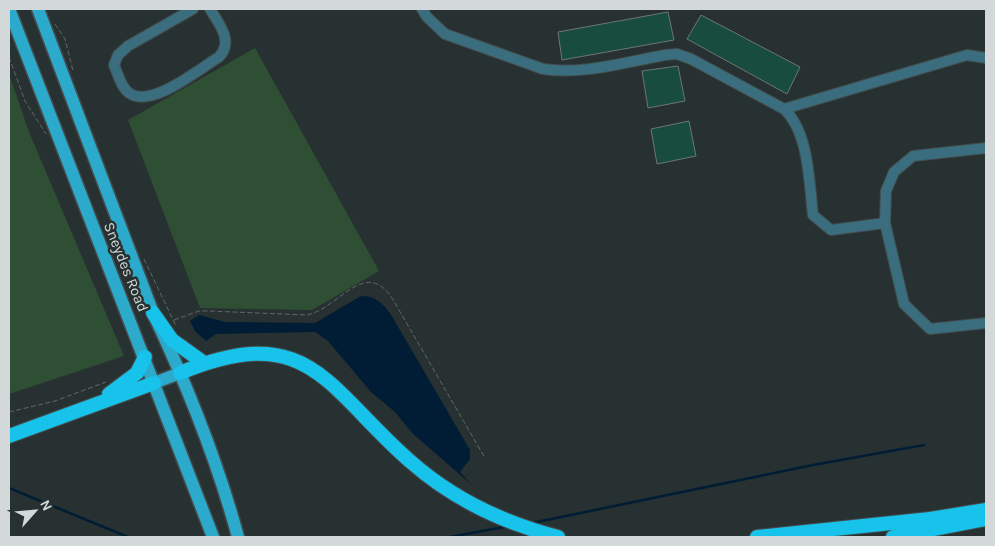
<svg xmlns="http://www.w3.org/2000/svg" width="995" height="546" font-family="Karla,sans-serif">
	<rect width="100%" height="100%" fill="#283131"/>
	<!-- green -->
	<g fill="#2f4f34">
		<polygon points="255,48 379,271 312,310 200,308 128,120"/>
		<polygon points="9,74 29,132 124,356 9,394"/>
	</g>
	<!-- water -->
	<path fill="#001d35" d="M361,296C376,296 381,302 390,313L470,450V459L460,472L472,485L413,434L395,412L371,392L328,341L315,332L216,334L206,341L195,331L190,321L199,315L225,322L315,323Z"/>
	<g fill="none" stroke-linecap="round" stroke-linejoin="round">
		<!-- stream -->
		<g stroke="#001d35" stroke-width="2.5">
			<polyline points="9,488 128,537"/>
			<polyline points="532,523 813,465 924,445"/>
			<polyline points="450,537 504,527"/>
		</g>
	</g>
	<!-- building -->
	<g fill="#184c3f" stroke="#6d7673">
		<polygon points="668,12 674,40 562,60 558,32"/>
		<polygon points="701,15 800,67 787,94 687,39"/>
		<polygon points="678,66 685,101 648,108 642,71"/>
		<polygon points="689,121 696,156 657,164 651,129"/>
	</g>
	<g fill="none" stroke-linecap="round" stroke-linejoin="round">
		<defs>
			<g id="minor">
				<path d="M193,9L128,46L118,55L114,65C118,74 121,87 129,93C151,109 199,69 219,57C234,41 219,24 210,9"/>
				<path d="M422,9L427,17L445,34L543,69C583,75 625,62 665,55L677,54L691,59L784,109C809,132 809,182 813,215L831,230L885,223"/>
				<polyline points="784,109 967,55 986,58"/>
				<polyline points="986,148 913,156 894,172 886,191 885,223 904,304 930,329 986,323"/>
			</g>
			<g id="major">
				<polyline points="9,9 213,537"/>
				<path d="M38,9L153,313C187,385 217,460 238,537"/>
				<polyline points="154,383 180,373"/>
			</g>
			<g id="highway">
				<polyline points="153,313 172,340 204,363"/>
				<path d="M180,373C310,319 326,388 411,462C453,499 504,523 558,537"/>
				<polyline points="109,394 137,373 145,357"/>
				<polyline points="9,436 154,383"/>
				<polyline points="757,537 930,519 986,510"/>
				<polyline points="893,537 986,519"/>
			</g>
		</defs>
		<!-- minor casing -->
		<use href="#minor" stroke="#434c4c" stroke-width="12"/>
		<!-- major casing -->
		<use href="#major" stroke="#434c4c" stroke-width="15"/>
		<!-- highway casing -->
		<use href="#highway" stroke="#434c4c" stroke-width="16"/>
		<!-- path -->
		<g stroke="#606868" stroke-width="1" stroke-dasharray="5 2.5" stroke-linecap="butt">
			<polyline points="55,24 65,39 73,71"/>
			<polyline points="9,57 25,101 46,134"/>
			<polyline points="144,259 176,326"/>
			<path d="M174,320L199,311H209L307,315C338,309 365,257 392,298L485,458"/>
			<polyline points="9,412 55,401 106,382"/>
		</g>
		<!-- minor -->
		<use href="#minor" stroke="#3a6d7e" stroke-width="10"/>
		<!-- major -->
		<use href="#major" stroke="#2caacc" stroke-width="12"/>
		<!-- highway -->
		<use href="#highway" stroke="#17c2eb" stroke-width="14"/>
	</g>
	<g text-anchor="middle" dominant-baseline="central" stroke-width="5" stroke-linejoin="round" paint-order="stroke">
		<!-- street labels -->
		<g font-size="15" fill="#d3d9d9" stroke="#283131">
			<text transform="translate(126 267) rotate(68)">Sneydes Road</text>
		</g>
	</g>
	<!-- border -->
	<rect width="995" height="546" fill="none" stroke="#d3d9d9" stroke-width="20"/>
	<!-- north arrow -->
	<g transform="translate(35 511) rotate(63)" stroke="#283131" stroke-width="4" paint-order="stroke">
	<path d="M0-4L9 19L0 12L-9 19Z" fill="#d3d9d9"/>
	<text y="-8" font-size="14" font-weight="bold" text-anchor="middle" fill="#d3d9d9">N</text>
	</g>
</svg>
